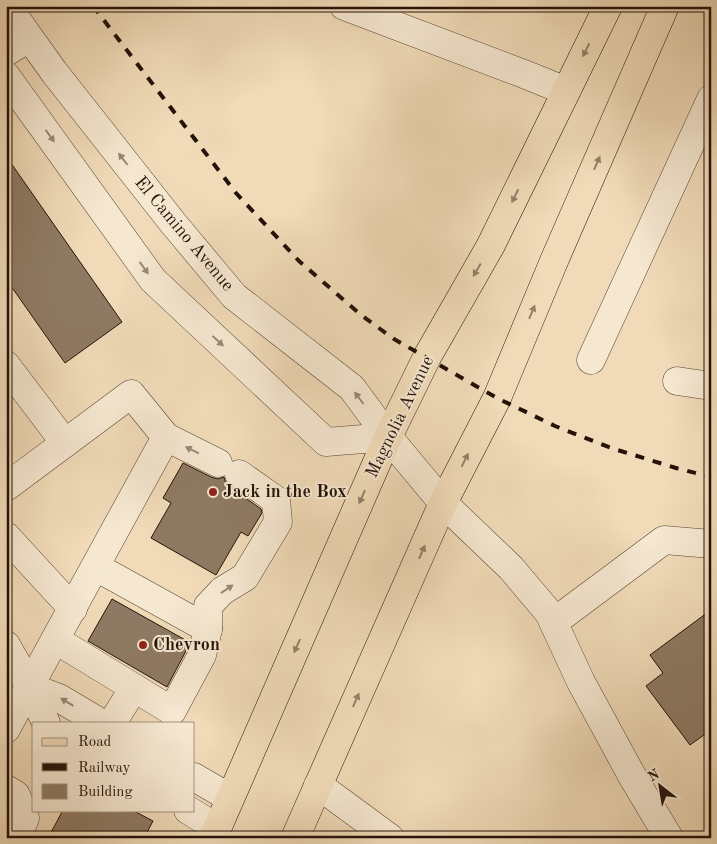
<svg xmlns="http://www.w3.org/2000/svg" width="717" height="844" font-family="'Old Standard TT',serif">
	<rect width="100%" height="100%" fill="#f0dab7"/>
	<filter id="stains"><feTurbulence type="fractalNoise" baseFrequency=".004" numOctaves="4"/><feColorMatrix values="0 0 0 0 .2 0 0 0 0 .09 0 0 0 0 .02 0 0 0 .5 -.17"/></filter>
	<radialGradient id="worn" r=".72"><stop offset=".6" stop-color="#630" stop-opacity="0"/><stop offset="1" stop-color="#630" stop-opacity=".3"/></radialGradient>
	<!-- building -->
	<g fill="#8e7a63" stroke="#231209">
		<polygon points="6,156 122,322 65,363 6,279"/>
		<polygon points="183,463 211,477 218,479 224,477 225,481 230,487 261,509 262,513 248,536 241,532 216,575 151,538 171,503 163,498"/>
		<polygon points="112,599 189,642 187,649 167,687 88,641"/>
		<polygon points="711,610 711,730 690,745 646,686 663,673 650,655"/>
		<polygon points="63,810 132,810 153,821 144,838 48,838"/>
	</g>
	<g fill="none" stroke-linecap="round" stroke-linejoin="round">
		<defs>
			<g id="minor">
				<polyline points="7,6 54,72 173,223 234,296 352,388 388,437 443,503 511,568 549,613 581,682 631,774 669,838"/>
				<polyline points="344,6 524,74 566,91"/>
				<polyline points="6,52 29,38"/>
				<polyline points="6,76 153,280 326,442 388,437"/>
				<polyline points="591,360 711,99"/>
				<polyline points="6,365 65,443"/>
				<polyline points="677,381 711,386"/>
				<polyline points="6,487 131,394 166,437 218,463"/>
				<polyline points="6,536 73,609"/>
				<polyline points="554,622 664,540 711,544"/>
				<polyline points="208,629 208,606 222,591 245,577 278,522 276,500 239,474"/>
				<polyline points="56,640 172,711 202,655 208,629 96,567"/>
				<polyline points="6,645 30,687 46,723"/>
				<polyline points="30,687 59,698 101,723"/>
				<polyline points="112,723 134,688"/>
				<polyline points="6,729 166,437"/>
				<polyline points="194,777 230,798"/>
				<polyline points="318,785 390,838"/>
				<polyline points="6,789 16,795 25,818 17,838"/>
				<polyline points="188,810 217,828"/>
			</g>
			<g id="major">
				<polyline points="213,838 388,437 427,357 491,245 608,6"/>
				<polyline points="295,838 443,503 497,398 554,261 665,6"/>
			</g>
		</defs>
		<!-- minor casing -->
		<use href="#minor" stroke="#564434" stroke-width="29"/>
		<!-- major casing -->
		<use href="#major" stroke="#231209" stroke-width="29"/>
		<!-- minor -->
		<use href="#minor" stroke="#f5e7d0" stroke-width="28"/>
		<!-- major -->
		<use href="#major" stroke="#f0dab7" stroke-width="28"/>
		<!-- rail -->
		<polyline stroke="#231209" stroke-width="4" stroke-dasharray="9 9" stroke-linecap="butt" points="93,6 236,193 299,261 361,315 394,339 497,398 555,426 611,448 676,468 711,477"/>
	</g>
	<!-- one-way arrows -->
	<defs><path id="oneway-solid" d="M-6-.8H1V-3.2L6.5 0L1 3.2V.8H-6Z" transform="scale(1.25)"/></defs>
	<g fill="#948069">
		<use href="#oneway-solid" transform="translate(586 50) rotate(116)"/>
		<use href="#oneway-solid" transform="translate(597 163) rotate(-66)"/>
		<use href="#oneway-solid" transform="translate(515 196) rotate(116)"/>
		<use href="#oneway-solid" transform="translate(477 270) rotate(120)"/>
		<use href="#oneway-solid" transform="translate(532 312) rotate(-67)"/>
		<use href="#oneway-solid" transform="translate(465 460) rotate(-63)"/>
		<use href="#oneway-solid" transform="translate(362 497) rotate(114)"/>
		<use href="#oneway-solid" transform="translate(422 552) rotate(-66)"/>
		<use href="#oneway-solid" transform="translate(297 646) rotate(114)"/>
		<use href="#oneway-solid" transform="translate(356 700) rotate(-66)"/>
	</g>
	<g fill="#968776">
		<use href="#oneway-solid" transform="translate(50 136) rotate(54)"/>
		<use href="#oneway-solid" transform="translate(123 159) rotate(-128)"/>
		<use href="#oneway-solid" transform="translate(144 268) rotate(54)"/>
		<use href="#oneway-solid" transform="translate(218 341) rotate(43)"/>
		<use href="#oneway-solid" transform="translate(359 398) rotate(-127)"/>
		<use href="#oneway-solid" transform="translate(192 450) rotate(-154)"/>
		<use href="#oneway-solid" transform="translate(227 589) rotate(-34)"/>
		<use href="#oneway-solid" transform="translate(67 702) rotate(-149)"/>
	</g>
	<!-- markers -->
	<g fill="#8f2418" stroke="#f5e7d0" stroke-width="2">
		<circle cx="213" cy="492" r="5"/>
		<circle cx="143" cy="645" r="5"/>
	</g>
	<g text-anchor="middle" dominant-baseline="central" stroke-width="4" stroke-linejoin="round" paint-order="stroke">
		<!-- street labels -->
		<g font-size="18" fill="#231209" stroke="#f5e7d0">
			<text transform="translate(184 234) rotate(50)">El Camino Avenue</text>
			<text transform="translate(400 417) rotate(-64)">Magnolia Avenue</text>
		</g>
		<!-- poi labels -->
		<g font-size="18" font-weight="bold" fill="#231209" stroke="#f5e7d0" text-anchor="start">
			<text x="223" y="492">Jack in the Box</text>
			<text x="153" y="645">Chevron</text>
		</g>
	</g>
	<!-- margin -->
	<rect width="717" height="844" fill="none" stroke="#f0dab7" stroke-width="25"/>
	<rect x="8" y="8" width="702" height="829" fill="none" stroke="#231209" stroke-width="2.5"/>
	<rect x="12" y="12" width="692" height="819" fill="none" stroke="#231209"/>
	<!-- legend -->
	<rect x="32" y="722" width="162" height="90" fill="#f5e7d0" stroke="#a19280"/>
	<rect x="42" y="738" width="25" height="8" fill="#f0dab7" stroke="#a19280"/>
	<text x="78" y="746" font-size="15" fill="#231209">Road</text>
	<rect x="42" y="763" width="25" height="8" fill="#231209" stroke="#a19280"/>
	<text x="78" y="772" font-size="15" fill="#231209">Railway</text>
	<rect x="42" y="784" width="25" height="15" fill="#8e7a63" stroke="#a19280"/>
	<text x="78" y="796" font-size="15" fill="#231209">Building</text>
	<!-- north arrow -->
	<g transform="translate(660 786) rotate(329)" stroke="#f5e7d0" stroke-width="4" paint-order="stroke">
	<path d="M0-4L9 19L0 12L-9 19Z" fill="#231209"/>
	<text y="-8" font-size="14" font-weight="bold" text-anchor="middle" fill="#231209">N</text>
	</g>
	<rect width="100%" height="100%" filter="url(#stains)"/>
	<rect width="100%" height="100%" fill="url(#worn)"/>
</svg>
